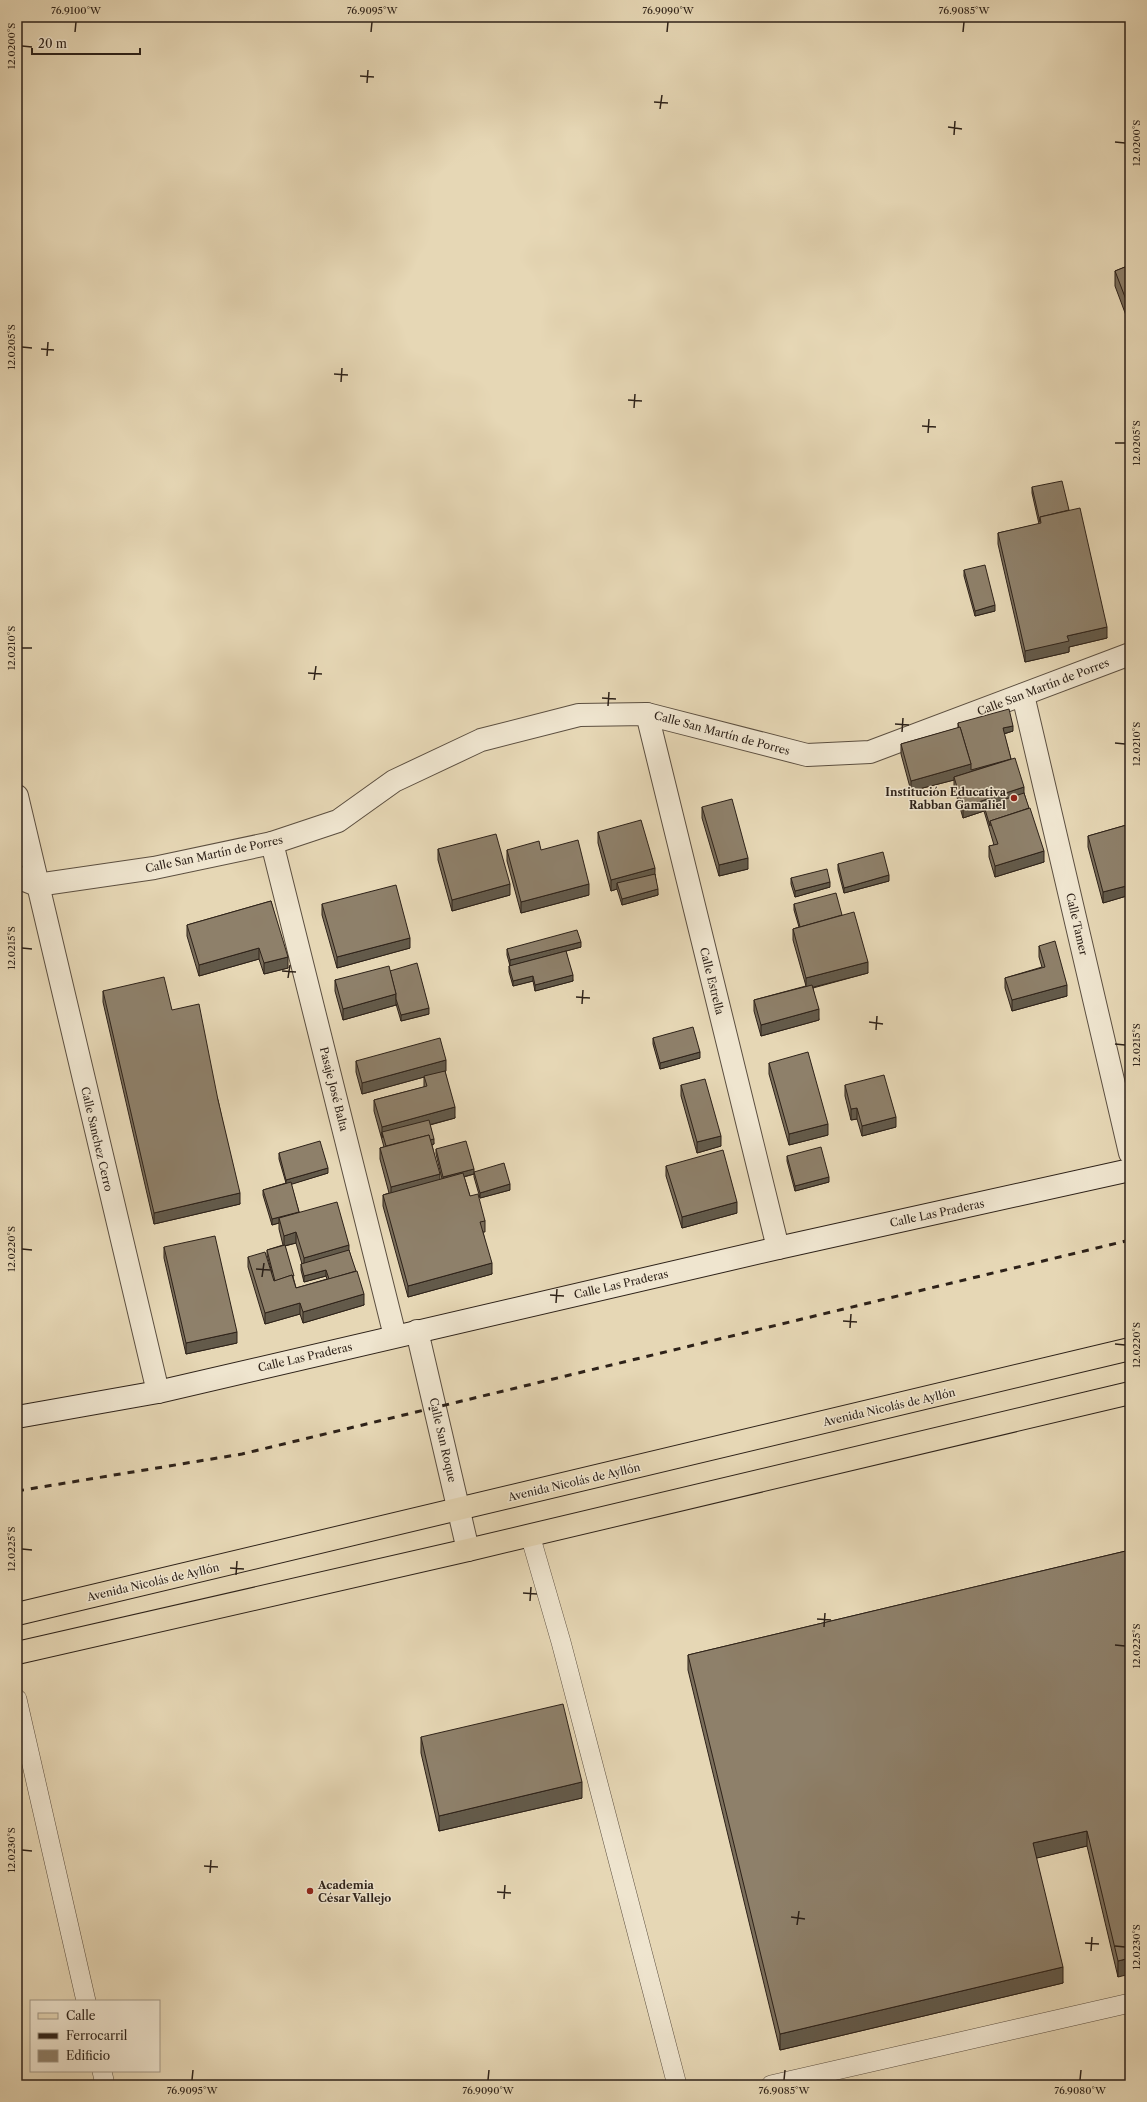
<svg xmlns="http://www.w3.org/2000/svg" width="1147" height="2102" font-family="'Libre Caslon Text',serif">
	<rect width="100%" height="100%" fill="#e6d7b5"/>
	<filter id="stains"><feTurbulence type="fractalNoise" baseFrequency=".005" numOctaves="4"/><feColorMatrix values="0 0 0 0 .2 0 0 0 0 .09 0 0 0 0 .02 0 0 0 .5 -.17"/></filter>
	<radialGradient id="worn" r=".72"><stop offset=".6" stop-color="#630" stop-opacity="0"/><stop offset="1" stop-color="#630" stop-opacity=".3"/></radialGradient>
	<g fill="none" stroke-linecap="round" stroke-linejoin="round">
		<defs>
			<g id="lane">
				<polyline points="530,1535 561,1642 677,2085"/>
				<polyline points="17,1699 86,2001"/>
				<polyline points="102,2071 105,2085"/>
				<polyline points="771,2085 1130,2003"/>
			</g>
			<g id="street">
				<polyline points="1023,695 1130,1153"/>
				<polyline points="647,714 778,1248"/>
				<polyline points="17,796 158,1392"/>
				<polyline points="272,843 395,1336"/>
				<polyline points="17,877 37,885 154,868 272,843 338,821 394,781 481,740 579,715 647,714 807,755 870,752 1130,654"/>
				<polyline points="417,1331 468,1550"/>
			</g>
			<polyline id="secondary" points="17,1417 158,1392 778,1248 1130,1170"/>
			<g id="primary">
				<polyline points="17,1614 1130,1349"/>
				<polyline points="17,1653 468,1550 1130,1393"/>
			</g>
		</defs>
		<!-- lane casing -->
		<use href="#lane" stroke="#5c4f40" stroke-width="20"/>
		<!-- street casing -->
		<use href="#street" stroke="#5c4f40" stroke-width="24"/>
		<!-- secondary casing -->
		<use href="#secondary" stroke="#2e2219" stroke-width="24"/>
		<!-- primary casing -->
		<use href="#primary" stroke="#2e2219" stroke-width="24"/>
		<!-- lane -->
		<use href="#lane" stroke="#efe5cf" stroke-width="19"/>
		<!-- street -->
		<use href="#street" stroke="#efe5cf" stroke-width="22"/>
		<!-- secondary -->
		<use href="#secondary" stroke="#efe5cf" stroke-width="22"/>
		<!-- primary -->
		<use href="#primary" stroke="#e6d7b5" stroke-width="22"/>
		<!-- rail -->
		<polyline stroke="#2e2219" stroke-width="3" stroke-dasharray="7 7" stroke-linecap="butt" points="17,1491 242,1454 1130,1240"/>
	</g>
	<!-- wall -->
	<g fill="#7a6e5b" stroke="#2e2219" fill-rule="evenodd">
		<polygon points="1130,265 1130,326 1115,286 1115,271"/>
		<polygon points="1032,487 1069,510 1107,638 1069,647 1069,652 1025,662 998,544 998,533 1039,524 1032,493"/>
		<polygon points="964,570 995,611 975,616 964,576"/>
		<polygon points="958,723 1013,731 1004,734 1011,759 1024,793 1044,862 995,877 989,857 989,846 994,845 984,811 963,818 954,787 954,780 911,791 901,754 901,744 958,728"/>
		<polygon points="702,807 748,869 719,876 702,818"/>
		<polygon points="1130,824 1130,895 1103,903 1088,847 1088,836"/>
		<polygon points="598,832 655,874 658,895 622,905 617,889 611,891 598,843"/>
		<polygon points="438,849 510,895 452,911 438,860"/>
		<polygon points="507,850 541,850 589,895 521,913 507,861"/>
		<polygon points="838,864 889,881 844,893 838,870"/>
		<polygon points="791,878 830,887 795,897 791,884"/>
		<polygon points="271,901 288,968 264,974 259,959 199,976 187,936 187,925"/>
		<polygon points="322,904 410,948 337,968 322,915"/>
		<polygon points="794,904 842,915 868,973 813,988 819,1020 761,1036 754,1011 754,1000 806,986 793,940 793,929 799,927 794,910"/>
		<polygon points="1039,946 1067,996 1012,1011 1005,988 1005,978 1042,967 1039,957"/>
		<polygon points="581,947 566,951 573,981 535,991 533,981 513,986 509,972 509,966 510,966 507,955 507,949"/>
		<polygon points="390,971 429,1014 401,1021 396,1004 396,1005 343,1020 335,991 335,980"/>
		<polygon points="103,991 172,1010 218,1100 240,1204 154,1224 103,1002"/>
		<polygon points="653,1038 700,1058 660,1069 653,1044"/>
		<polygon points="356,1061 446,1071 445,1071 455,1118 430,1125 434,1144 432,1145 440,1180 442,1179 436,1154 436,1149 474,1174 464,1177 470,1196 485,1221 485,1232 483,1232 492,1274 408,1297 383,1206 383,1195 389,1193 380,1159 380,1148 384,1147 374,1111 374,1100 424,1087 424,1077 362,1094 356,1072"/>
		<polygon points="769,1063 828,1135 789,1145 769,1074"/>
		<polygon points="681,1085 721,1146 697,1153 681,1096"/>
		<polygon points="845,1085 896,1127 862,1136 857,1119 851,1120 845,1096"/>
		<path d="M279,1153L328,1173L291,1184L299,1212L349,1250L364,1305L303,1323L300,1314L265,1324L248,1267V1257L272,1273L267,1255V1250L283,1245L279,1229V1223L272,1225L263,1195V1190L286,1183L279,1159ZM296,1243L302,1264H301V1270L304,1282L326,1276L327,1279L296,1288L285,1246Z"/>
		<polygon points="787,1156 829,1182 795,1191 787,1161"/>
		<polygon points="666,1166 737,1213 682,1228 666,1176"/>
		<polygon points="474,1172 510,1190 480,1198 474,1177"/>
		<polygon points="164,1247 237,1343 186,1354 164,1258"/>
		<polygon points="1130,1550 1118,1977 1087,1846 1036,1858 1063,1983 780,2050 688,1670 688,1655"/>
		<polygon points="421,1737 582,1798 439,1831 421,1753"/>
	</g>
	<!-- shaded-wall -->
	<g fill="#635a4a" stroke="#2e2219">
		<polygon points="995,605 995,611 975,616 975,611"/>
		<polygon points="1107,627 1107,638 1069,647 1069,652 1025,662 1025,651 1067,636"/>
		<polygon points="1013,726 1013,731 1003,734 1003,728"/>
		<polygon points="1011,759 954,777 954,780 911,791 911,781 971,764"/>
		<polygon points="1024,787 1024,798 984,806 984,811 963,818 963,807"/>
		<polygon points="1044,851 1044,862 995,877 995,866"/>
		<polygon points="748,858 748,869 719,876 719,865"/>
		<polygon points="655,868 655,879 617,883 617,889 611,891 611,880"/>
		<polygon points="889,875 889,881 844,893 844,888"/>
		<polygon points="830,882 830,887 795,897 795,891"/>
		<polygon points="510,884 510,895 452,911 452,900"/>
		<polygon points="589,884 589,895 521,913 521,902"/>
		<polygon points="1130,885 1130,895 1103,903 1103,892"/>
		<polygon points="658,889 658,895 622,905 622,899"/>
		<polygon points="410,938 410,948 337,968 337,957"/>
		<polygon points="581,942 581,947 510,966 510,960"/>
		<polygon points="259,948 259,959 199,976 199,965"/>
		<polygon points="288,957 288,968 264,974 264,963"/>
		<polygon points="868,962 868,973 806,989 806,978"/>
		<polygon points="573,975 573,981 535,991 535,985"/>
		<polygon points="533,976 533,981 513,986 513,981"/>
		<polygon points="1067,985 1067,996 1012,1011 1012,1000"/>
		<polygon points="396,994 396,1005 343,1020 343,1009"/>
		<polygon points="429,1008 429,1014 401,1021 401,1015"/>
		<polygon points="819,1009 819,1020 761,1036 761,1025"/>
		<polygon points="700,1052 700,1058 660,1069 660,1063"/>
		<polygon points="446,1060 446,1071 362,1094 362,1083"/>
		<polygon points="455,1107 455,1118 383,1137 382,1132 382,1138 382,1127"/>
		<polygon points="857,1108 857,1119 851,1120 851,1109"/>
		<polygon points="896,1117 896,1127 862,1136 862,1126"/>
		<polygon points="828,1124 828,1135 789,1145 789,1134"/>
		<polygon points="721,1136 721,1146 697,1153 697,1142"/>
		<polygon points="434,1139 434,1144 387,1157 387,1151"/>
		<polygon points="328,1168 328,1173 286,1186 286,1180"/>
		<polygon points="474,1169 474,1174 443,1182 443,1177"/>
		<polygon points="440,1174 440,1184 391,1197 391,1187"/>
		<polygon points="829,1177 829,1182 795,1191 795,1186"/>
		<polygon points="510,1184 510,1190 480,1198 480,1193"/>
		<polygon points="240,1193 240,1204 154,1224 154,1213"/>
		<polygon points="737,1202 737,1213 682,1228 682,1217"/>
		<polygon points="299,1212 299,1217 279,1218 279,1223 272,1225 272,1219"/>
		<polygon points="296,1232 296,1243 284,1246 284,1236"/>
		<polygon points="349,1245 349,1256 304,1269 304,1258"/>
		<polygon points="492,1263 492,1274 408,1297 408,1286"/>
		<polygon points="326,1270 326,1276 304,1282 304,1276"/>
		<polygon points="364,1294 364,1305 303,1323 303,1312"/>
		<polygon points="300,1303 300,1314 265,1324 265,1313"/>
		<polygon points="237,1332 237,1343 186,1354 186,1343"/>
		<polygon points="582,1782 582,1798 439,1831 439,1816"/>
		<polygon points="1087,1831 1087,1846 1033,1859 1033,1843"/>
		<polygon points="1130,1958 1130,1974 1118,1977 1118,1961"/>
		<polygon points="1063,1967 1063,1983 780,2050 780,2034"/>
	</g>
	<!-- building -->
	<g fill="#8e806a" stroke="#2e2219">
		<polygon points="1130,265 1130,310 1115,271"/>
		<polygon points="1062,481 1069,510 1040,517 1040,522 1032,487"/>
		<polygon points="1080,508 1107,627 1067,636 1069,641 1025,651 998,533 1041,523 1040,517"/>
		<polygon points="985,565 995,605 975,611 964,570"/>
		<polygon points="1009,709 1013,726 1003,728 1011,759 971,770 971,764 960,727 959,728 958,723"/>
		<polygon points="960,727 971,764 911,781 901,744"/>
		<polygon points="1015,758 1024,787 963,807 954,777"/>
		<polygon points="1024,793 1029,808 990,821 990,826 984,806"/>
		<polygon points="732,799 748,858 719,865 702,807"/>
		<polygon points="1030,808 1044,851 995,866 989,846 998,844 990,821"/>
		<polygon points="641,820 655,868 611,880 598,832"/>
		<polygon points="1130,824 1130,885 1103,892 1088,836"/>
		<polygon points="496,834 510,884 452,900 438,849"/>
		<polygon points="578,840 589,884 521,902 507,850 539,841 541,850"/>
		<polygon points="883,852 889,875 844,888 838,864"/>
		<polygon points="827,869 830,882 795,891 791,878"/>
		<polygon points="655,874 658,889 622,899 617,883"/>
		<polygon points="396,885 410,938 337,957 322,904"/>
		<polygon points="836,893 842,915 800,927 794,904"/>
		<polygon points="271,901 288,957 264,963 259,948 199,965 187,925"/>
		<polygon points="854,912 868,962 806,978 793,929"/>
		<polygon points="577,930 581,942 510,960 507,949"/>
		<polygon points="1055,941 1067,985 1012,1000 1005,978 1045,967 1039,946"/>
		<polygon points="566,951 573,975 535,985 533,976 513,981 509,966"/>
		<polygon points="417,963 429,1008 401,1015 396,999 396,994 390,971"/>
		<polygon points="389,966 396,994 343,1009 335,980"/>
		<polygon points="164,977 172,1010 199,1004 218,1100 240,1193 154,1213 103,991"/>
		<polygon points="812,985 819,1009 761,1025 754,1000"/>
		<polygon points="693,1027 700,1052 660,1063 653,1038"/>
		<polygon points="440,1038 446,1060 362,1083 356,1061"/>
		<polygon points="808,1052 828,1124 789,1134 769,1063"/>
		<polygon points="445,1071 455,1107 382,1127 374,1100 427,1086 424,1076"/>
		<polygon points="884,1075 896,1117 862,1126 857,1108 851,1109 845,1085"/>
		<polygon points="705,1079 721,1136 697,1142 681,1085"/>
		<polygon points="429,1120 434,1139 430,1140 429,1135 386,1146 382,1132"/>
		<polygon points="429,1135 440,1174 391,1187 380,1148"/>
		<polygon points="320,1141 328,1168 286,1180 279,1153"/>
		<polygon points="466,1141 474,1169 443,1177 436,1149"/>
		<polygon points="821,1147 829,1177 795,1186 787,1156"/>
		<polygon points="723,1150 737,1202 682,1217 666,1166"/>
		<polygon points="504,1163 510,1184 480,1193 474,1172"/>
		<polygon points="463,1173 470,1196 478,1194 485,1221 480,1222 492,1263 408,1286 383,1195"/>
		<polygon points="291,1182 299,1212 272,1219 263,1190"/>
		<polygon points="337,1202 349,1245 304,1258 296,1232 284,1236 279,1218"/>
		<polygon points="215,1236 237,1332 186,1343 164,1247"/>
		<polygon points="285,1245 294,1276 293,1276 292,1275 275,1281 267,1250"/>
		<polygon points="349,1250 356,1271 329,1279 326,1270 304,1276 301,1264"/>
		<polygon points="265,1252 274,1281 292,1275 296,1288 357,1271 364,1294 303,1312 300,1303 265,1313 248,1257"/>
		<polygon points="1130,1550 1130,1958 1118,1961 1087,1831 1033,1843 1063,1967 780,2034 688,1655"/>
		<polygon points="563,1704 582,1782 439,1816 421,1737"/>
	</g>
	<!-- ticks -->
	<path fill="none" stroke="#2e2219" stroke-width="1.5" d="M75,32L76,22M371,32L372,22M667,32L668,22M963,32L964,22M22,46L32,47M360,76L374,77M367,83L368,70M654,102L668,103M660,109L662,95M948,127L962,129M954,135L955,121M1115,142L1125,143M22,347L32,348M41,349L54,350M47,356L48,342M334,374L348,375M341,382L342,368M628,400L642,401M634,408L635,394M922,426L936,427M928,433L929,419M1115,443H1125M22,648H32M308,673L322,674M314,680L316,666M602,698L616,699M608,706L609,692M895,724L909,725M902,732L903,718M1115,743L1125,744M22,948L32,949M282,971L296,972M288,978L290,965M576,997L590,998M582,1004L583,990M869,1022L883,1024M876,1030L877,1016M1115,1044L1125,1045M22,1249L32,1250M256,1269L270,1270M262,1277L264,1263M550,1295L564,1296M556,1303L557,1289M843,1321L857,1322M850,1328L851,1314M1115,1344L1125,1345M22,1549L32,1550M230,1568L244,1569M236,1575L237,1561M523,1593L537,1594M530,1601L531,1587M817,1619L831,1620M824,1627L825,1613M1115,1645L1125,1646M22,1850L32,1851M204,1866L218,1867M210,1873L211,1860M497,1892L511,1893M504,1899L505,1885M791,1917L805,1919M797,1925L799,1911M1085,1943L1099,1944M1115,1946L1125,1947M1091,1951L1092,1937M192,2080L193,2070M488,2080L489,2070M784,2080L785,2070M1080,2080L1081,2070"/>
	<!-- markers -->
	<g fill="#8f2418" stroke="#efe5cf" stroke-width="1.5">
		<circle cx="1014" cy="798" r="4"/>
		<circle cx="310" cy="1891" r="4"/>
	</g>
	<g text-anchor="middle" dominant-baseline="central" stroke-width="3" stroke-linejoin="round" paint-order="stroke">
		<!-- street labels -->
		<g font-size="11" fill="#2e2219" stroke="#efe5cf">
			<text transform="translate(1043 687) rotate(-21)">Calle San Martín de Porres</text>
			<text transform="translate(722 733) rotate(15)">Calle San Martín de Porres</text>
			<text transform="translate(214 854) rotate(-12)">Calle San Martín de Porres</text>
			<text transform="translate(1077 924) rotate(77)">Calle Tamer</text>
			<text transform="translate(712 981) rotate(76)">Calle Estrella</text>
			<text transform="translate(334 1089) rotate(76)">Pasaje José Balta</text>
			<text transform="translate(97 1139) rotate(77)">Calle Sanchez Cerro</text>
			<text transform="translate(937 1213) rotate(-12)">Calle Las Praderas</text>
			<text transform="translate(621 1284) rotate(-13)">Calle Las Praderas</text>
			<text transform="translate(305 1357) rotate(-13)">Calle Las Praderas</text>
			<text transform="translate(889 1407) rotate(-13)">Avenida Nicolás de Ayllón</text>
			<text transform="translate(443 1440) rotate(77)">Calle San Roque</text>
			<text transform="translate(574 1482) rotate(-13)">Avenida Nicolás de Ayllón</text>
			<text transform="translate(153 1582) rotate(-13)">Avenida Nicolás de Ayllón</text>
		</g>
		<!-- poi labels -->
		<g font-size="11" font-weight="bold" fill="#2e2219" stroke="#efe5cf" text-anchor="end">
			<text x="1006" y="792">Institución Educativa<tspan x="1006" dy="13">Rabban Gamaliel</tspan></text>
			<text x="318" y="1885" text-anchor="start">Academia<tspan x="318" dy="13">César Vallejo</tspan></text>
		</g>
	</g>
	<!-- margin -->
	<rect width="1147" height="2102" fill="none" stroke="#e6d7b5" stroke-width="44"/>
	<!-- legend -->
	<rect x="30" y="2000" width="130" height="72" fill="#efe5cf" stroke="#a29786"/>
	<rect x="38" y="2013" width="20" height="6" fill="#e6d7b5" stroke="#a29786"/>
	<text x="66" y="2020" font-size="12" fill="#2e2219">Calle</text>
	<rect x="38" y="2033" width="20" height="6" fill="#2e2219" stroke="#a29786"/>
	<text x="66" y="2040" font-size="12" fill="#2e2219">Ferrocarril</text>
	<rect x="38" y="2050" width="20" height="12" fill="#8e806a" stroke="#a29786"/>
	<text x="66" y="2060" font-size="12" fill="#2e2219">Edificio</text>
	<!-- scale -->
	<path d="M32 48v6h108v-6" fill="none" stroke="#2e2219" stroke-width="2"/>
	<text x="38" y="48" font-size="12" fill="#2e2219" stroke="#efe5cf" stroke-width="3" paint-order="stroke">20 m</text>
	<rect x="22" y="22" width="1103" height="2058" fill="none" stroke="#2e2219" stroke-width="1.5"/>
	<g font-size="10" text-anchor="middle" fill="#2e2219">
		<text x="76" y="14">76.9100°W</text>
		<text x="372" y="14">76.9095°W</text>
		<text x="668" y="14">76.9090°W</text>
		<text x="964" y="14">76.9085°W</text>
		<text transform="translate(11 46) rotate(-90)" y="4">12.0200°S</text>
		<text transform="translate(1136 143) rotate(-90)" y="4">12.0200°S</text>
		<text transform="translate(11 347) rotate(-90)" y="4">12.0205°S</text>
		<text transform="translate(1136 443) rotate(-90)" y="4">12.0205°S</text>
		<text transform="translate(11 648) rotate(-90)" y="4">12.0210°S</text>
		<text transform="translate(1136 744) rotate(-90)" y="4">12.0210°S</text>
		<text transform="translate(11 948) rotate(-90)" y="4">12.0215°S</text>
		<text transform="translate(1136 1045) rotate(-90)" y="4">12.0215°S</text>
		<text transform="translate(11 1249) rotate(-90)" y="4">12.0220°S</text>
		<text transform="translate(1136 1345) rotate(-90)" y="4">12.0220°S</text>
		<text transform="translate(11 1549) rotate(-90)" y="4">12.0225°S</text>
		<text transform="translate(1136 1646) rotate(-90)" y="4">12.0225°S</text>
		<text transform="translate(11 1850) rotate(-90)" y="4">12.0230°S</text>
		<text transform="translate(1136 1947) rotate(-90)" y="4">12.0230°S</text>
		<text x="192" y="2094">76.9095°W</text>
		<text x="488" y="2094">76.9090°W</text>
		<text x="784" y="2094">76.9085°W</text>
		<text x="1080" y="2094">76.9080°W</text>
	</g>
	<rect width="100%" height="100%" filter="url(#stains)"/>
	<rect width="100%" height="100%" fill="url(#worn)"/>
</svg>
